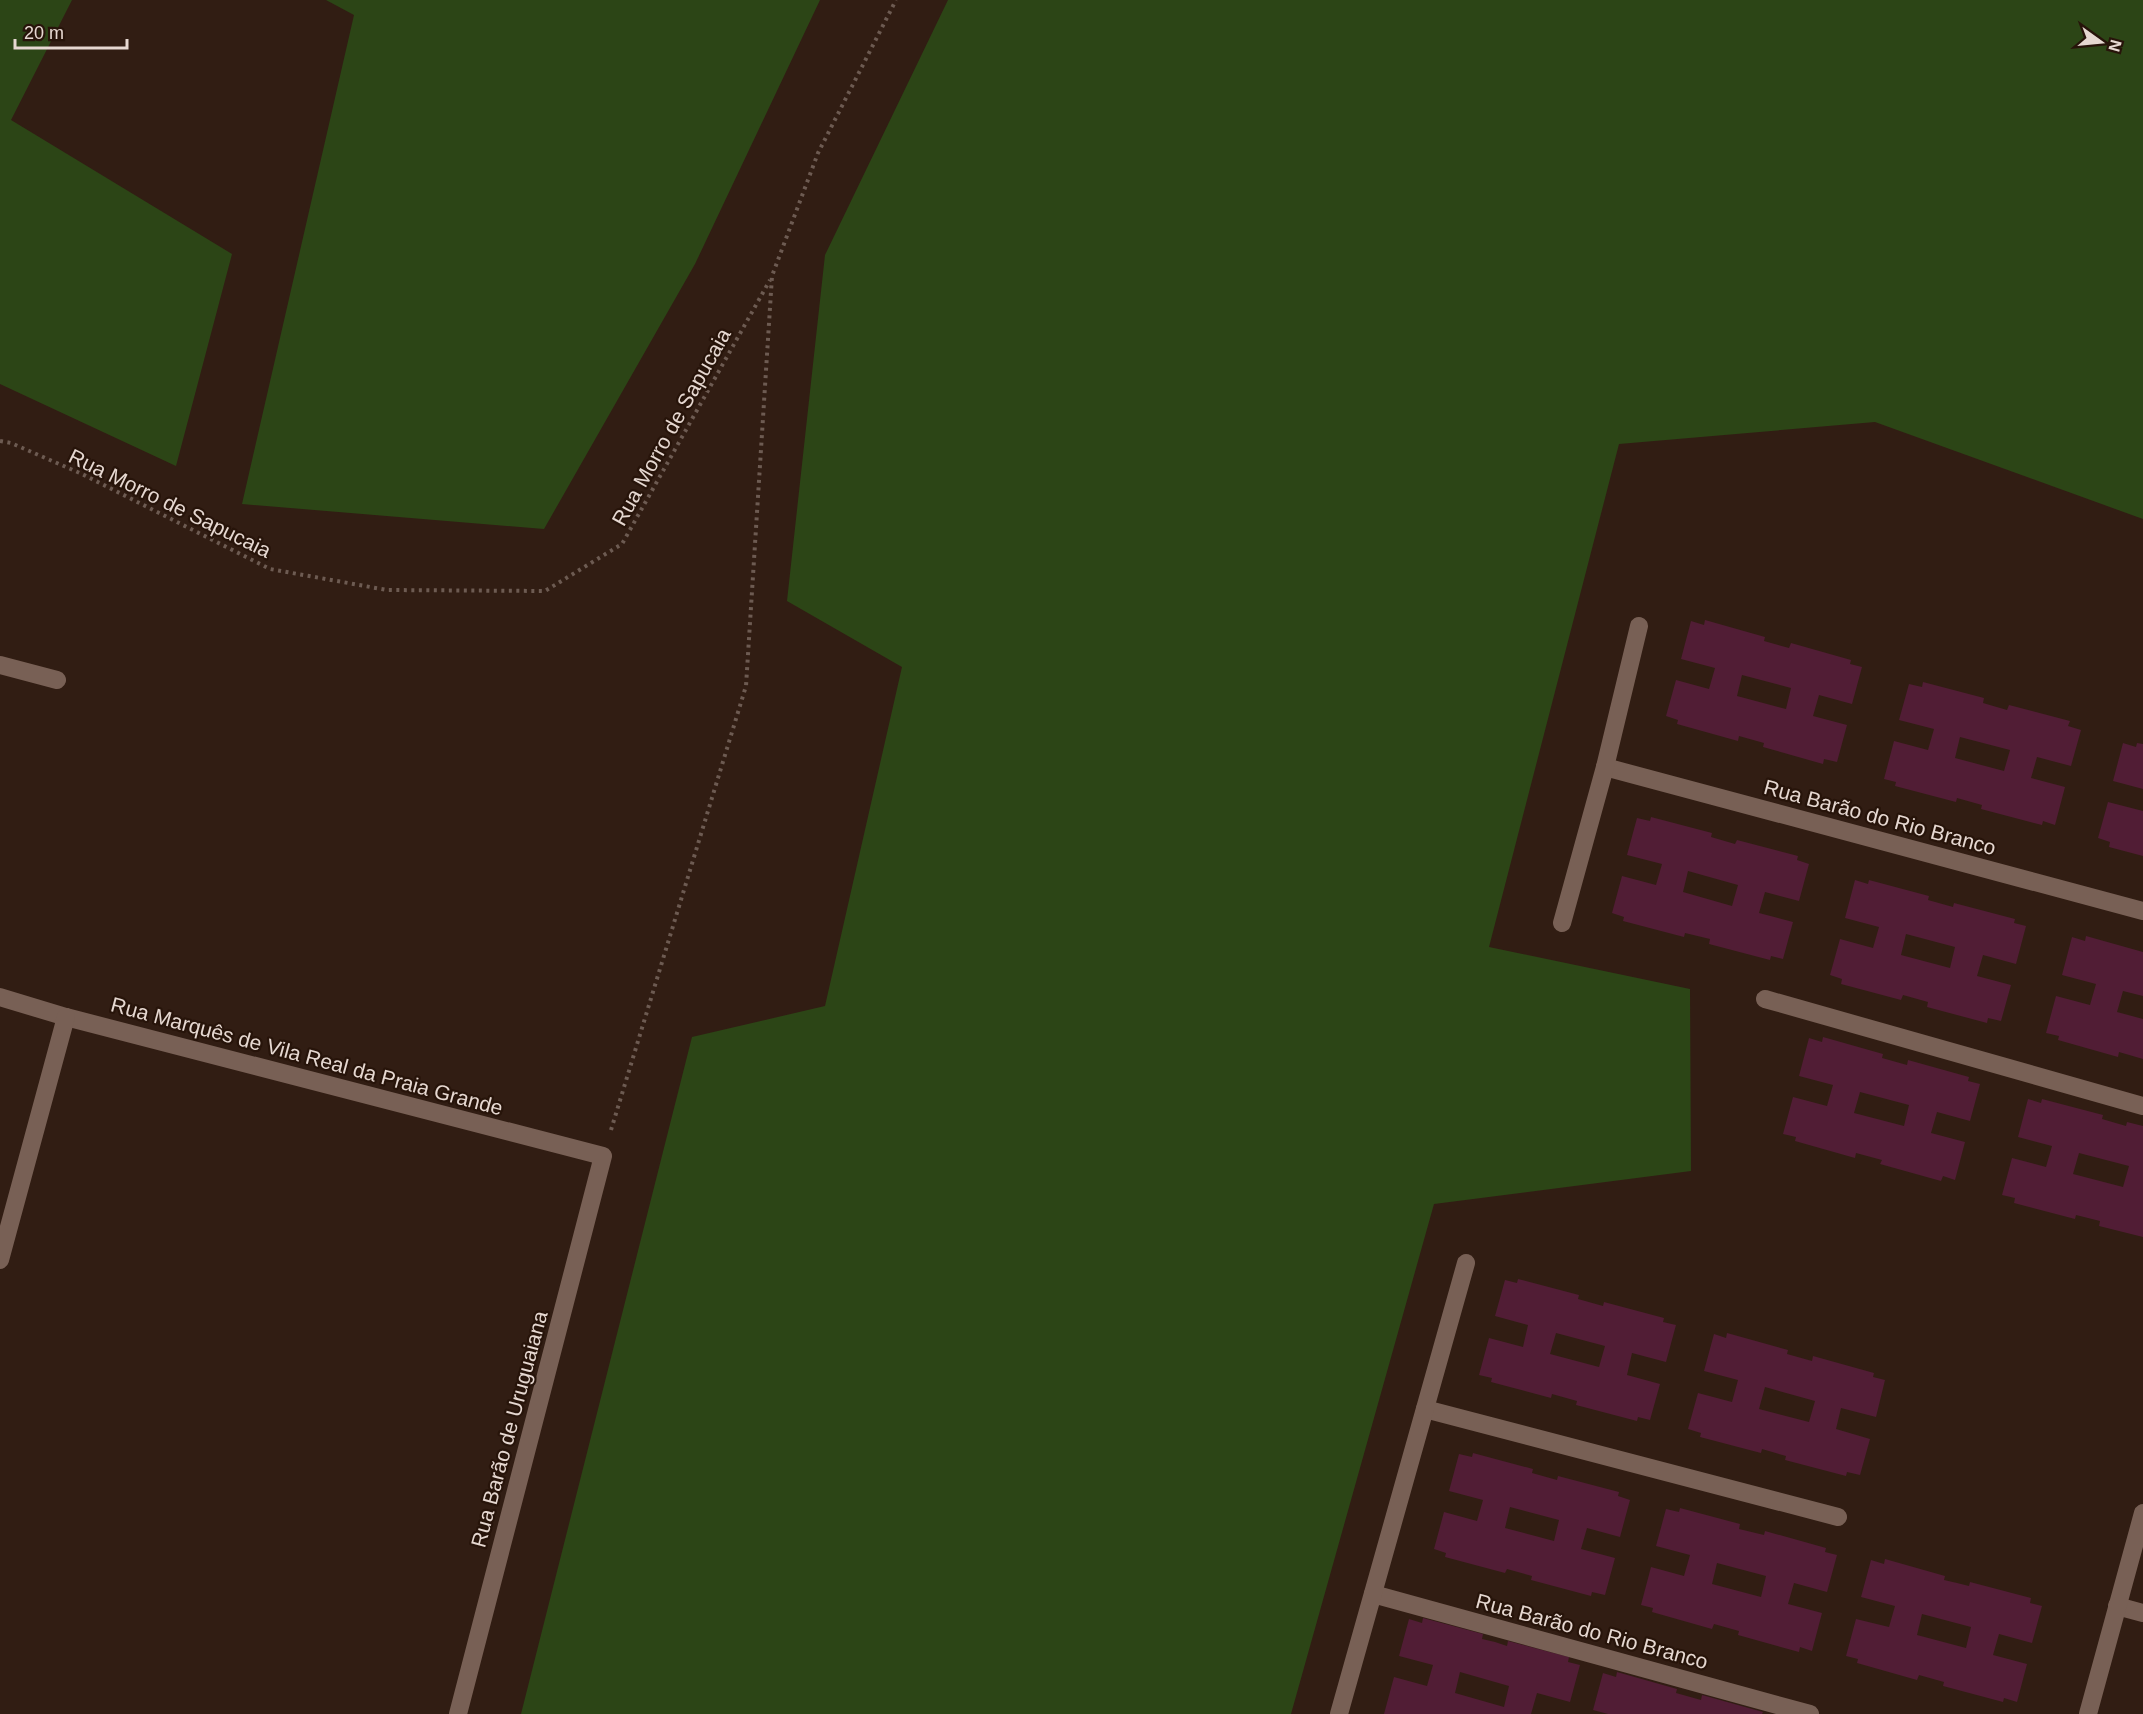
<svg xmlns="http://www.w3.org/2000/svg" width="2143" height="1714" font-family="Arial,sans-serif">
	<rect width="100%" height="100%" fill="#311d13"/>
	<!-- green -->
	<g fill="#2c4516">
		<polygon points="0,0 72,0 11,120 232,254 176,466 0,384"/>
		<polygon points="326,0 820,0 695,264 544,529 242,504 354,15"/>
		<polygon points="948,0 2143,0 2143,519 1875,422 1619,444 1489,947 1690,989 1691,1171 1434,1204 1291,1714 521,1714 692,1037 825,1006 902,667 787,601 825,255"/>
	</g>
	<!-- building -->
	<g fill="#511d35" fill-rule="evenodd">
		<path d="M1705,620L1765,637L1764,641L1789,648L1791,643L1851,660L1850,664L1862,667L1852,704L1819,695L1813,716L1847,725L1837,762L1824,759L1823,764L1763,747L1764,743L1739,736L1738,741L1677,724L1678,720L1666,716L1676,680L1709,689L1715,668L1681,659L1691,621L1704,625ZM1742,675L1791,688L1786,709L1737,696Z"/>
		<path d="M1923,682L1984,698L1983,703L2007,710L2009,705L2070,721L2068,726L2081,730L2071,766L2037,757L2031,778L2065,787L2055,825L2043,821L2042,825L1981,809L1982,805L1957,798L1956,802L1895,786L1896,782L1884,779L1894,741L1928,750L1934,729L1899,720L1909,684L1922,687ZM1960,737L2010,750L2004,771L1955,758Z"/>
		<polygon points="2123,743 2136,747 2137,743 2143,744 2143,789 2113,781"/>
		<polygon points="2108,802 2143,811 2143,856 2109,847 2110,842 2098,838"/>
		<path d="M1651,817L1712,833L1711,837L1735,844L1737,840L1798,856L1797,860L1809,864L1799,901L1765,892L1759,913L1793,922L1783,959L1771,956L1770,960L1709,944L1710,939L1685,933L1684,937L1623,921L1624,917L1612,913L1622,876L1656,885L1662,864L1627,855L1637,818L1650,821ZM1688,871L1738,885L1732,906L1683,892Z"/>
		<path d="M1855,880L1868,884L1869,880L1929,896L1928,900L1953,907L1954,903L2015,919L2014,923L2026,926L2016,964L1983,955L1977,976L2011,985L2001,1021L1988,1018L1987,1023L1927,1007L1928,1002L1903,995L1901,1000L1841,984L1842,979L1830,975L1840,939L1873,948L1879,927L1845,918ZM1906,934L1955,947L1950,968L1901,955Z"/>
		<polygon points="2086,936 2143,952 2143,996 2123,991 2117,1012 2143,1019 2143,1059 2119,1052 2118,1057 2058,1040 2059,1036 2046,1033 2056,996 2090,1005 2096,984 2062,975 2072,937 2085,941"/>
		<path d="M1823,1037L1883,1054L1882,1058L1907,1065L1908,1060L1969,1077L1968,1081L1980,1084L1970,1121L1937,1112L1931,1133L1965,1142L1955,1180L1943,1176L1941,1181L1880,1164L1882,1160L1856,1153L1855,1158L1795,1141L1796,1137L1783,1134L1793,1097L1827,1106L1833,1085L1799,1076L1809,1038L1822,1042ZM1860,1092L1909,1105L1904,1126L1854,1113Z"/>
		<path d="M2028,1099L2041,1103L2042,1099L2103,1115L2102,1119L2126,1126L2127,1122L2143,1126V1237L2099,1226L2100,1221L2076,1215L2075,1219L2014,1203L2015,1198L2002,1195L2012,1158L2046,1167L2052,1146L2018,1137ZM2079,1153L2129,1166L2123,1187L2073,1174Z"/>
		<path d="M1518,1279L1579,1295L1578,1299L1603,1306L1604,1302L1664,1318L1663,1322L1676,1325L1666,1362L1632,1353L1627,1375L1660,1384L1650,1420L1638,1417L1637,1421L1576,1405L1577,1401L1552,1394L1551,1398L1491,1382L1492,1378L1479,1375L1489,1338L1523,1347L1528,1325L1495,1316L1505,1280L1517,1283ZM1556,1333L1605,1346L1599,1367L1550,1354Z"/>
		<path d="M1727,1333L1788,1350L1787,1354L1812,1361L1813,1356L1874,1373L1873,1377L1885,1380L1876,1417L1841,1408L1836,1429L1870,1439L1860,1475L1847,1472L1846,1476L1785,1460L1786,1456L1762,1449L1761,1453L1700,1437L1701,1433L1688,1429L1698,1393L1732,1402L1738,1380L1704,1371L1714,1334L1726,1338ZM1765,1387L1815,1401L1809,1422L1759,1409Z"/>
		<path d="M1473,1453L1533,1469L1532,1473L1557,1480L1558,1476L1619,1492L1618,1496L1630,1500L1620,1537L1587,1528L1581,1549L1615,1558L1605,1595L1592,1592L1591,1596L1531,1580L1532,1576L1507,1569L1505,1573L1445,1557L1446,1553L1434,1549L1444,1512L1477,1521L1483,1500L1449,1491L1459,1454L1472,1457ZM1510,1507L1559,1520L1554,1541L1505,1528Z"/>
		<path d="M1680,1508L1740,1524L1739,1529L1764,1535L1765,1531L1826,1548L1825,1552L1837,1555L1827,1592L1794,1583L1788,1604L1822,1613L1812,1651L1800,1647L1799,1652L1738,1635L1739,1631L1714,1624L1712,1629L1652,1612L1653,1608L1641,1605L1651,1567L1684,1576L1690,1555L1656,1546L1666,1509L1679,1512ZM1717,1563L1766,1576L1761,1597L1712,1584Z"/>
		<path d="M1885,1559L1945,1576L1944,1580L1957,1583L1969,1586L1970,1582L2031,1598L2030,1603L2042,1606L2032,1643L1999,1634L1993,1655L2027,1664L2017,1702L2004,1698L2003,1702L1943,1686L1944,1682L1919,1675L1917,1680L1857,1663L1858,1659L1846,1656L1856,1619L1889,1627L1895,1606L1861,1597L1871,1560L1884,1564ZM1922,1614L1971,1627L1966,1648L1917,1635Z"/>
		<path d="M1423,1618L1483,1634L1482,1639L1495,1642L1507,1646L1508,1641L1569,1657L1568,1662L1580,1665L1570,1702L1537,1693L1531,1714H1384L1394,1677L1427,1686L1433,1665L1399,1656L1409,1619L1422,1623ZM1460,1672L1509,1686L1504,1707L1455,1693Z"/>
		<polygon points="1617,1672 1677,1689 1676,1693 1701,1700 1702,1695 1763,1712 1762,1714 1608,1714 1593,1710 1603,1673 1616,1677"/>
	</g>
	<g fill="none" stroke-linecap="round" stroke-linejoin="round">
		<!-- path -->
		<g stroke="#6d5b52" stroke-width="4" stroke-dasharray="3 4.5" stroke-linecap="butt">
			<polyline points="0,441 11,443 82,474 270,569 387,590 545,591 622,544 770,280"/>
			<polyline points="611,1130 746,686 772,276 818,153 896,0"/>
		</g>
		<!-- lane -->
		<g stroke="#786055" stroke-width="18">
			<polyline points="1605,767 2143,911"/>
			<polyline points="1562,923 1605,767 1639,626"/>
			<polyline points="1765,999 2143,1106"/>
		</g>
		<!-- street -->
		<g stroke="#786055" stroke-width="18">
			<polyline points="0,665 57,680"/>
			<polyline points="0,997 66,1017 603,1156 458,1714"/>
			<polyline points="0,1260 66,1017"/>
			<polyline points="1425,1409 1838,1517"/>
			<polyline points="1373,1594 1810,1714"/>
			<polyline points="2117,1606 2143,1613"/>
			<polyline points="1339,1714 1466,1263"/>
			<polyline points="2088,1714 2143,1513"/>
		</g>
	</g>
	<g text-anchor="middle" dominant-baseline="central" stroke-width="4.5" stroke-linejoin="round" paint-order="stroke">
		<!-- street labels -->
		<g font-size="21" fill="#e6d8d1" stroke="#27140a">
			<text transform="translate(671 427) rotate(-61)">Rua Morro de Sapucaia</text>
			<text transform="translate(170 503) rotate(26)">Rua Morro de Sapucaia</text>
			<text transform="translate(1880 817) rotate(15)">Rua Barão do Rio Branco</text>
			<text transform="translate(307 1056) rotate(15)">Rua Marquês de Vila Real da Praia Grande</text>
			<text transform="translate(509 1429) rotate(-75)">Rua Barão de Uruguaiana</text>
			<text transform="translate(1592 1631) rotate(15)">Rua Barão do Rio Branco</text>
		</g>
	</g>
	<!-- north arrow -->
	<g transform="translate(2101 42) rotate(105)" stroke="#27140a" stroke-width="4.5" paint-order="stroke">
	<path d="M0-4.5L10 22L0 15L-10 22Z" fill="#e6d8d1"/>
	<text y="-9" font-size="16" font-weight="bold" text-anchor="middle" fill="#e6d8d1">N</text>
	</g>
	<!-- scale -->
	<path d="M15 39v9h112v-9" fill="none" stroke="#e6d8d1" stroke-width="3"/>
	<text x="24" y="39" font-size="18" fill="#e6d8d1" stroke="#27140a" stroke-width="4.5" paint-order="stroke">20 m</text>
</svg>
